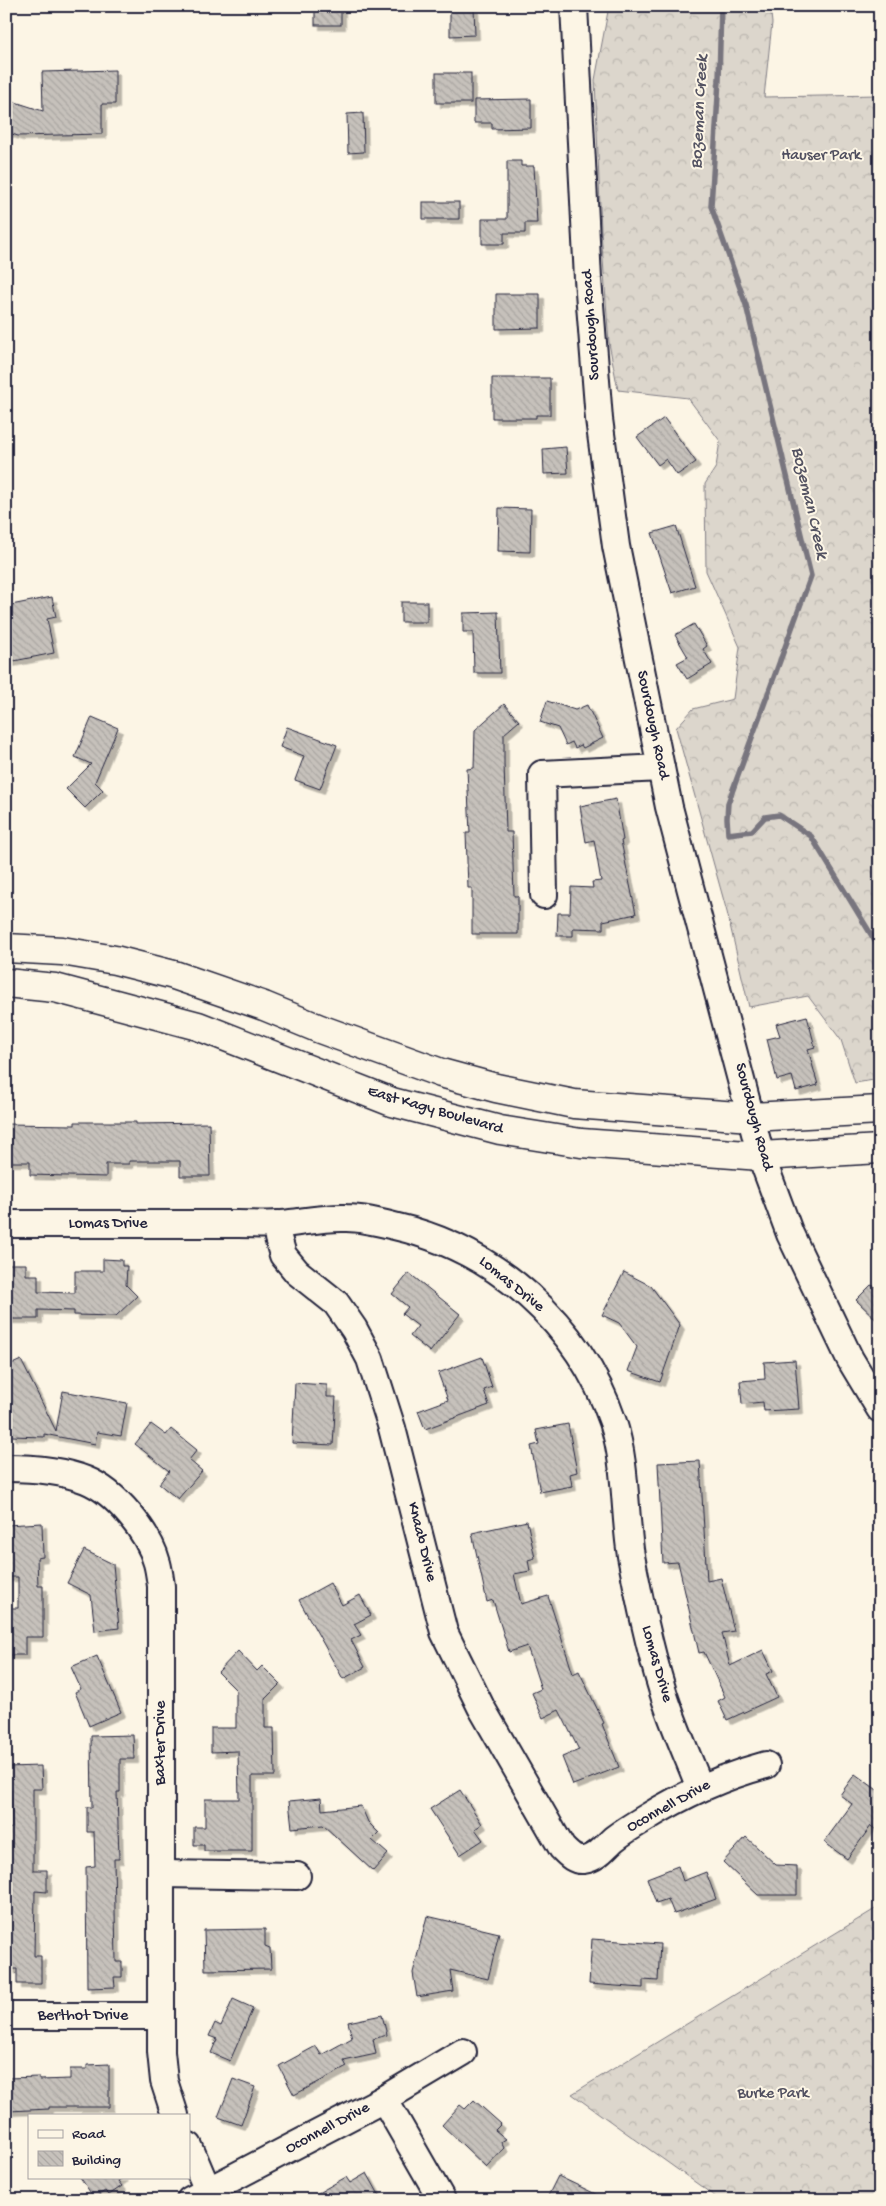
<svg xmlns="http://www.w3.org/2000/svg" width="886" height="2206" font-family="'Gochi Hand',sans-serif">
	<defs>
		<pattern id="forest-crowns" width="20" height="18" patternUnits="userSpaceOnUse" patternTransform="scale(1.25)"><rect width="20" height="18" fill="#dcd6cc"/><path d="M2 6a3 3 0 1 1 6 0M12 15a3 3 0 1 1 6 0" fill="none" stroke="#bcb7b0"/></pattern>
		<pattern id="building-back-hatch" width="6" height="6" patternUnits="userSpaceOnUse" patternTransform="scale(1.25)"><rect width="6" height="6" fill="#c6c1bb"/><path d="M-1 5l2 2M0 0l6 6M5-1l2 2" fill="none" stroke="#aaa6a2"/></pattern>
		<filter id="shadow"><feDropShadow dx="4.5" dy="4.5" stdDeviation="0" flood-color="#0004"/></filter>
	</defs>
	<rect width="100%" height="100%" fill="#fcf5e5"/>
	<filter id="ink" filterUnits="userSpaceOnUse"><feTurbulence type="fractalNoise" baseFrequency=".02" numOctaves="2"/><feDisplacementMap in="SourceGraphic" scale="10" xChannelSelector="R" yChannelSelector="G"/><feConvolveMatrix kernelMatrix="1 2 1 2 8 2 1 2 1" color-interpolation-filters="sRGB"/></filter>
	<g filter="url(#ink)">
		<!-- forest -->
		<g fill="url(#forest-crowns)" stroke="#7f7c84">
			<polygon points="609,6 770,6 772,23 764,97 880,95 880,1079 855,1083 841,1040 808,996 749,1007 727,912 676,728 693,709 733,699 740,647 706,571 705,484 716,467 720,441 688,398 618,390 609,343 601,231 595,80"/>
			<polygon points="880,1906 880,2200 720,2200 572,2094"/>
		</g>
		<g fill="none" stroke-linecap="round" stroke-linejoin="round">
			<!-- stream -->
			<polyline stroke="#78757e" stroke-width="5.5" points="721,6 719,80 711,206 746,305 811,576 728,803 727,818 728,834 752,831 765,817 779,815 811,836 880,949"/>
		</g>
		<!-- building -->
		<g fill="url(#building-back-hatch)" stroke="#22223b" filter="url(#shadow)">
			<rect x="315" y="8" width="26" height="17"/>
			<polygon points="450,8 474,8 475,35 450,36"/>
			<polygon points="115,70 115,104 102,104 102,134 18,136 6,132 6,99 43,111 42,72"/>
			<rect x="436" y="73" width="35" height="30"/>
			<polygon points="531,99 531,128 492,129 492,123 474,123 474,100"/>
			<polygon points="363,113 364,152 348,153 347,114"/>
			<polygon points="507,161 521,161 521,166 534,166 537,223 525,223 525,233 504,233 504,244 482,244 482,219 507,219"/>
			<rect x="423" y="202" width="36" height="17"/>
			<polygon points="496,294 540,294 540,328 496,329"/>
			<polygon points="492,378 550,378 550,415 536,415 536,418 492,418"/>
			<polygon points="664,418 696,462 677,475 666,459 658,465 637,437"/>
			<polygon points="566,447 568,473 544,474 543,449"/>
			<polygon points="499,508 531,509 530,552 498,551"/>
			<polygon points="676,526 695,586 672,593 652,533"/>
			<polygon points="52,597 56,617 47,619 54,653 9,662 6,649 6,606"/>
			<rect x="401" y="602" width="26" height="20"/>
			<polygon points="498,612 500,673 474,673 473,632 463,632 463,613"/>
			<polygon points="694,624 707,646 703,649 712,664 687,679 677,663 688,657 675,635"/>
			<polygon points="547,701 575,710 587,705 603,738 583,748 581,745 575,748 572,742 566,745 558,728 540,722"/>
			<polygon points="504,704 519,721 504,734 504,763 506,832 512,832 514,896 518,896 518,934 472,934 472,888 468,888 466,833 470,833 467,769 474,768 475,730"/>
			<polygon points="92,717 118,728 95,782 103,790 85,808 66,789 91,764 75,757"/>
			<polygon points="287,727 337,745 320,789 295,780 304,756 280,747"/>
			<polygon points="616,799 623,840 621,841 636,914 603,921 603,929 573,928 573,936 557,936 558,913 570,913 571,887 593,888 592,882 601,881 594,840 586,842 580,806"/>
			<polygon points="807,1016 815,1047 808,1049 818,1085 796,1091 792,1076 777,1080 767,1039 780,1036 776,1024"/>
			<polygon points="75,1122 136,1122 136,1124 209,1123 210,1176 180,1176 180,1161 129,1161 129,1164 106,1164 106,1177 30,1175 30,1162 6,1162 6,1124 75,1125"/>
			<polygon points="103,1259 122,1260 122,1266 127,1266 126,1285 137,1296 116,1316 74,1315 74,1311 38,1310 38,1319 6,1319 6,1264 26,1264 26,1275 38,1275 38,1292 75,1293 75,1271 103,1271"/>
			<polygon points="624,1272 651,1286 680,1325 660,1382 628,1371 637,1347 619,1323 602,1315"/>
			<polygon points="409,1273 460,1314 430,1352 410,1336 418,1326 402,1314 408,1307 392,1294"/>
			<polygon points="871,1285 880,1289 880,1323 856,1300"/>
			<polygon points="482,1357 492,1387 484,1390 489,1405 425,1429 418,1411 448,1400 438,1373"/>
			<polygon points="21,1360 56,1431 63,1391 127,1403 121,1436 97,1432 95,1444 44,1434 44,1437 11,1436 11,1419 6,1409 6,1367"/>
			<polygon points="795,1360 799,1409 764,1411 763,1402 742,1404 740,1381 765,1379 764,1362"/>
			<polygon points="295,1383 327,1385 327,1397 336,1397 333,1445 292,1443"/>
			<polygon points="151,1424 166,1435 171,1429 197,1450 189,1460 202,1471 178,1499 159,1484 169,1471 135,1444"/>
			<polygon points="568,1424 577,1472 570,1474 572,1486 540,1492 531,1446 539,1444 536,1430"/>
			<polygon points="700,1461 707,1581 721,1578 734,1631 722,1633 730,1666 763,1650 773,1671 766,1674 777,1697 727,1720 718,1701 725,1697 704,1652 699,1653 678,1562 663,1563 658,1463"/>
			<polygon points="527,1521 535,1558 528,1560 530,1571 514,1574 521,1604 548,1596 573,1674 579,1671 604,1723 602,1724 619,1767 573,1785 562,1757 579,1750 559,1710 543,1718 532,1693 541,1689 527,1646 509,1652 493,1600 487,1602 472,1533"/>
			<polygon points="42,1523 43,1557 37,1558 38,1586 43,1586 43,1637 25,1637 25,1655 6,1655 6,1608 18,1608 18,1577 6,1577 6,1525"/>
			<polygon points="84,1550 113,1564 119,1628 95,1631 91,1595 67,1583"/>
			<polygon points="330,1583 342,1605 360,1595 371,1615 354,1624 361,1635 351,1640 365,1667 343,1679 299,1600"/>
			<polygon points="238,1651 257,1671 262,1666 280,1684 265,1699 265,1728 274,1728 275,1776 252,1776 252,1851 204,1851 204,1845 194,1845 194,1827 205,1827 205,1799 239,1799 238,1751 211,1752 211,1728 236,1728 236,1690 218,1672"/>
			<polygon points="97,1656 121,1712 89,1726 75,1692 81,1689 71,1667"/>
			<polygon points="133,1735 134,1759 120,1759 120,1792 117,1792 119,1859 114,1859 116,1962 122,1962 122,1977 114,1977 115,1987 87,1988 86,1867 95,1866 94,1832 87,1832 87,1807 92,1807 91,1736"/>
			<polygon points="41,1766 42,1789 33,1789 33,1870 47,1870 47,1892 35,1891 34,1956 41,1956 41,1984 17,1984 17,1969 6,1969 6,1829 12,1828 11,1790 6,1790 6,1767"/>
			<polygon points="855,1774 880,1792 880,1833 871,1826 847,1859 824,1842 852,1804 840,1795"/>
			<polygon points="460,1790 482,1824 475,1829 483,1840 460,1855 430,1809"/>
			<polygon points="321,1798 322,1810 361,1806 368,1822 379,1833 372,1840 388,1854 373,1871 323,1825 292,1828 289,1801"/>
			<polygon points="746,1837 776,1865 797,1866 797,1895 758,1895 723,1862"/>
			<polygon points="678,1866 683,1881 706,1872 716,1899 674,1914 668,1899 656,1903 647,1878"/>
			<polygon points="427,1916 499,1933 488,1979 450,1970 453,1991 417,1997 413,1973"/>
			<polygon points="265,1929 265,1946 270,1948 271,1969 205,1970 204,1930"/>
			<polygon points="592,1939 660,1944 658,1981 643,1980 643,1988 589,1984"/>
			<polygon points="233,1999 253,2008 230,2061 211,2053 217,2039 209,2036 215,2023 221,2026"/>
			<polygon points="382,2015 387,2035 373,2039 376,2054 344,2061 347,2067 294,2095 279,2066 316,2046 321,2055 352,2038 348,2022"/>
			<polygon points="109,2064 109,2107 49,2107 49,2109 9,2111 6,2078 39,2077 39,2080 70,2079 70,2069 87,2069 87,2065"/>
			<polygon points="233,2079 255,2087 241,2125 218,2117"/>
			<polygon points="474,2100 501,2124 495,2130 506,2139 501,2142 504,2148 486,2167 442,2125 460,2105 465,2109"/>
			<polygon points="367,2173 382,2200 306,2200 346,2177 350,2183"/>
			<polygon points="558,2176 608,2200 546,2200"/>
			<polygon points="80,2177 124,2177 118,2181 122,2186 109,2195 105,2191 94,2198"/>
		</g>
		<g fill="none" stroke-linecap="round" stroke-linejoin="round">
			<defs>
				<g id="minor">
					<polyline points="574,6 588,279 599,419 616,546 669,807 761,1156 790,1234 850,1359 880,1409"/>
					<polyline points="544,895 542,774 661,768"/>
					<path d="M6,1224C84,1224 161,1224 238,1224C253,1224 267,1225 282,1224C303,1222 325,1217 346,1218C362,1218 378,1222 394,1226C495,1249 579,1323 613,1422C627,1466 624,1512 631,1556C640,1602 649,1647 663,1692C673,1725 688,1756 700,1788"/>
					<path d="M278,1224V1238L283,1255L297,1272L336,1303L354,1329L370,1359L392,1428L444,1632L481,1707L562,1848C568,1854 574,1861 584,1860C598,1858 605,1846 615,1838C624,1831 634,1825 644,1819C684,1794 721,1777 766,1765"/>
					<path d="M6,1468C33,1468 61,1470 86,1480C116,1492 149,1533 157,1563C159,1570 160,1579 161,1586V2052L164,2081L175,2115"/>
					<polyline points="161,1874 297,1876"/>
					<polyline points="6,2016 160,2016"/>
					<polyline points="384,2099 442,2200"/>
					<polyline points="189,2146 208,2191"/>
					<polyline points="190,2200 384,2099 463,2052"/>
				</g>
				<g id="major">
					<polyline points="6,948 62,951 115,960 174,975 264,1006 320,1029 441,1073 496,1088 574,1104 751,1117 880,1110"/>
					<polyline points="6,983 55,988 198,1026 392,1102 500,1130 581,1143 761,1156 880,1149"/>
				</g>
			</defs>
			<!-- minor casing -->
			<use href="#minor" stroke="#22223b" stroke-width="30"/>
			<!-- major casing -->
			<use href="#major" stroke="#22223b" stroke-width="31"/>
			<!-- minor -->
			<use href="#minor" stroke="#fcf5e5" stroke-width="26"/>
			<!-- major -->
			<use href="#major" stroke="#fcf5e5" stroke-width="28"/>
		</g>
	</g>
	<g text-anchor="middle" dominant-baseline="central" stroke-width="4" stroke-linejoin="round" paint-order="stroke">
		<!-- park labels -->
		<g font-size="16" fill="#504f5f" stroke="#fcf5e5">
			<text x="821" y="156">Hauser Park</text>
			<text x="773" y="2094">Burke Park</text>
		</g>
		<!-- street labels -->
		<g font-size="16" fill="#22223b" stroke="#fcf5e5">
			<text transform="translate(592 325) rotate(-94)">Sourdough Road</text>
			<text transform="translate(652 725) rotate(78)">Sourdough Road</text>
			<text transform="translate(435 1111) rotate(16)">East Kagy Boulevard</text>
			<text transform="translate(753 1117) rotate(75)">Sourdough Road</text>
			<text x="108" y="1224">Lomas Drive</text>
			<text transform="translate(511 1285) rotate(39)">Lomas Drive</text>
			<text transform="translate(421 1542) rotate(76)">Knaab Drive</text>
			<text transform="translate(656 1664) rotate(74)">Lomas Drive</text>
			<text transform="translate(161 1743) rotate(-90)">Baxter Drive</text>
			<text transform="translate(669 1807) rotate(-29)">Oconnell Drive</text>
			<text x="83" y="2016">Berthot Drive</text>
			<text transform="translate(328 2129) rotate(-28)">Oconnell Drive</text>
		</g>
		<!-- water labels -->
		<g font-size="18" font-style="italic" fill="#545362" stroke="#fcf5e5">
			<text transform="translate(700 112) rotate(-87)">Bozeman Creek</text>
			<text transform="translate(809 503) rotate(77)">Bozeman Creek</text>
		</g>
	</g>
	<!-- margin -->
	<rect width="886" height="2206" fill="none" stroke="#fcf5e5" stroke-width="25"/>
	<rect x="12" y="12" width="861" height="2181" fill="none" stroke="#22223b" stroke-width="2" filter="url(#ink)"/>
	<!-- legend -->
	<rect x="28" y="2114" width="162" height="65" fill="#fcf5e5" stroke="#a5a1a1"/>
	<rect x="38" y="2130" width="25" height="8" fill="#fcf5e5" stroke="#a5a1a1"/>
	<text x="72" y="2138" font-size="15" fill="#22223b">Road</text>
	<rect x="38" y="2151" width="25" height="15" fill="url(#building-back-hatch)" stroke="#a5a1a1"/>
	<text x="72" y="2164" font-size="15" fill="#22223b">Building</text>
</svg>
